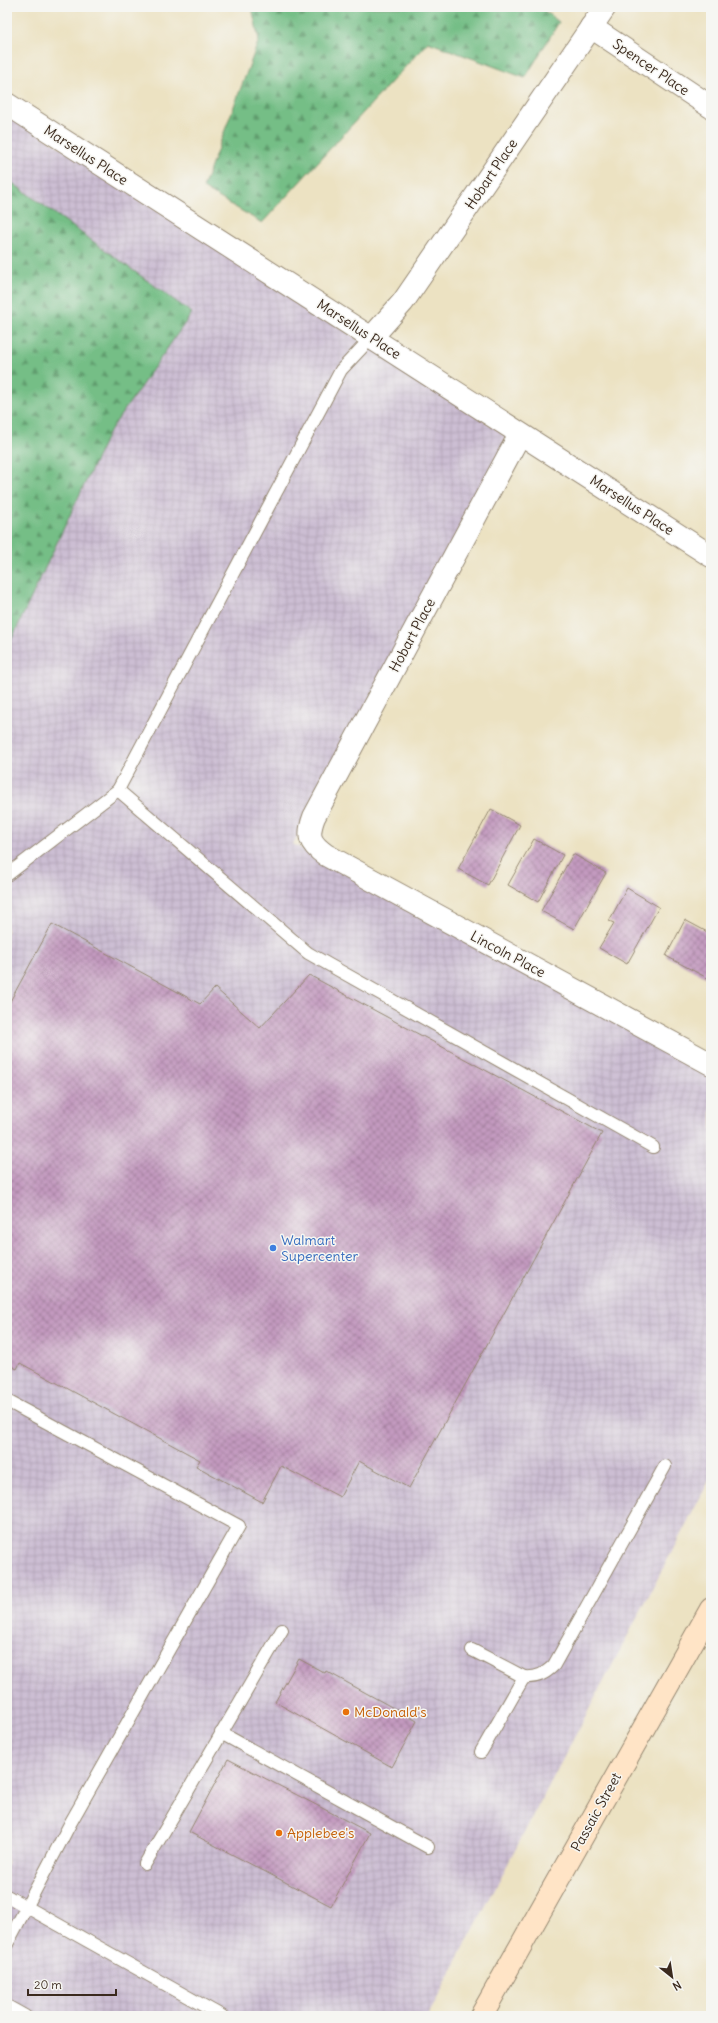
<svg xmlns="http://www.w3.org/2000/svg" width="718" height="2023" font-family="Delius,sans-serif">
	<defs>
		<pattern id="industrial-grid" width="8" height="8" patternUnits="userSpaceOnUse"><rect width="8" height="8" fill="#ccbed3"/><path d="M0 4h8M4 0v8" fill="none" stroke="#b0a3b5"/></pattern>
		<pattern id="forest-firs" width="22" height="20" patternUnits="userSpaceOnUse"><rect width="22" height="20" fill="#74be86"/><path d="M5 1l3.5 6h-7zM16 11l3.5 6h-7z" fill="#609b6d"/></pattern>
		<pattern id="building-cross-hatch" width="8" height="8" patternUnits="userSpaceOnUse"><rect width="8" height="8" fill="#c39abf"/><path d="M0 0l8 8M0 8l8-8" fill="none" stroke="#a07e9b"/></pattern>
	</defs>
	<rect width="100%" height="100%" fill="#f6f6f2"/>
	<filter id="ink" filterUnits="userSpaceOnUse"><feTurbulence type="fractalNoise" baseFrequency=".025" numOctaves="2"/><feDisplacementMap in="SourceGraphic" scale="8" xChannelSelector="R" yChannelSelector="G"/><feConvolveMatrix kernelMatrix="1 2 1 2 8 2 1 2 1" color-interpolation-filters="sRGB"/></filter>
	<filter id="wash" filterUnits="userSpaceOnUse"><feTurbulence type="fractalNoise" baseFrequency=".012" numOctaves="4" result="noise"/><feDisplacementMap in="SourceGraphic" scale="16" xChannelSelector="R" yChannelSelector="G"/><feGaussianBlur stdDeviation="0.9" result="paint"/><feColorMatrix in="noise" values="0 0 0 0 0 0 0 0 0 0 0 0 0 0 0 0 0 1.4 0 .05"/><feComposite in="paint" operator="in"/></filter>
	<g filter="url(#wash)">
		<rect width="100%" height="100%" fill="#ece2c2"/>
		<!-- industrial -->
		<polygon fill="url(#industrial-grid)" points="7,113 510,437 293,844 711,1069 711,1477 428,2016 7,2016"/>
		<!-- forest -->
		<g fill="url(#forest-firs)" stroke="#587452">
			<polygon points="252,7 540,7 559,22 525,78 428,42 262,223 203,188 259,40"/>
			<polygon points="7,179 192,313 109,432 7,649"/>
		</g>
		<g id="blocks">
			<!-- building -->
			<g fill="url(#building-cross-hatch)">
				<polygon points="491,809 520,825 488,885 458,869"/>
				<polygon points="534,839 563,855 538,902 508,885"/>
				<polygon points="573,854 606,873 574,929 541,911"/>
				<polygon points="627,888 659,907 627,964 599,948 614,923 609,921"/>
				<polygon points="685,920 711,934 711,980 666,956"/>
				<polygon points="52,924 200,1004 215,988 260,1028 309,975 602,1133 409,1488 359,1461 340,1497 281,1466 262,1502 196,1466 200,1460 20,1363 17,1369 7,1364 7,1007"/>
				<polygon points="299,1659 325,1673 326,1671 417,1721 392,1767 275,1702"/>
				<polygon points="228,1759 370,1833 331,1906 189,1832"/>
			</g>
		</g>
	</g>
	<g filter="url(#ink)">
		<use href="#blocks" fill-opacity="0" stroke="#948670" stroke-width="1"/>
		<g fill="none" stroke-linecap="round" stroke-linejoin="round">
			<defs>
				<g id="lane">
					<polyline points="372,337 341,370 118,790 308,953 653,1147"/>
					<polyline points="7,875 118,790"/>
					<polyline points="7,1401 239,1526 71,1822 7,1944"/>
					<polyline points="472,1650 524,1677 481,1752"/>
					<path d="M524,1677C537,1678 545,1674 554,1665L665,1466"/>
					<polyline points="221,1733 428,1847"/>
					<polyline points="145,1864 282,1630"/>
					<polyline points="7,1896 222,2016"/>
					<polyline points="7,2006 25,2016"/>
				</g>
				<g id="street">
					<polyline points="591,27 711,107"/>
					<polyline points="7,104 711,556"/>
					<polyline points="372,337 403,302 605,7"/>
					<path d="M520,434L314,817C307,836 309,843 326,855L711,1064"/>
				</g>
				<polyline id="secondary" points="481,2016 711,1609"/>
			</defs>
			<!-- lane casing -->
			<use href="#lane" stroke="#948670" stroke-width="14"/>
			<!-- street casing -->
			<use href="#street" stroke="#948670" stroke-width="24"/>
			<!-- secondary casing -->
			<use href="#secondary" stroke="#948670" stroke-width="24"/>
			<!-- lane -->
			<use href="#lane" stroke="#fff" stroke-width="12"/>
			<!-- street -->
			<use href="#street" stroke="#fff" stroke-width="22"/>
			<!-- secondary -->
			<use href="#secondary" stroke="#ffe4c6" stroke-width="22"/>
		</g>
	</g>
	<!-- markers -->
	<circle fill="#3f7fe0" stroke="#f6f6f2" stroke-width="1.5" cx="273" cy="1248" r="4"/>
	<g fill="#e8710a" stroke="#f6f6f2" stroke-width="1.5">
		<circle cx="346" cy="1712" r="4"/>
		<circle cx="279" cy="1833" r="4"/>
	</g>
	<g text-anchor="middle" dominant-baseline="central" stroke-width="3" stroke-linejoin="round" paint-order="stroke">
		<!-- street labels -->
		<g font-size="14" fill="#3b2a1e" stroke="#f6f6f2">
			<text transform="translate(651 67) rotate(34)">Spencer Place</text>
			<text transform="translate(86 155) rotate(33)">Marsellus Place</text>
			<text transform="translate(491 174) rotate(-56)">Hobart Place</text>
			<text transform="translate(359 329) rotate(33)">Marsellus Place</text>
			<text transform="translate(632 505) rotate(33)">Marsellus Place</text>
			<text transform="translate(412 635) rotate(-62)">Hobart Place</text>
			<text transform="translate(508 954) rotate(28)">Lincoln Place</text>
			<text transform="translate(596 1812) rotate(-61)">Passaic Street</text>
		</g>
		<!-- shop labels -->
		<g font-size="14" fill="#366cbe" stroke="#f6f6f2" text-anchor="start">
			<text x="281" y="1240">Walmart<tspan x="281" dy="16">Supercenter</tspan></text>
		</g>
		<!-- food labels -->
		<g font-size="14" fill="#c56008" stroke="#f6f6f2" text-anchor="start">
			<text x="354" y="1712">McDonald's</text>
			<text x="287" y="1833">Applebee's</text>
		</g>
	</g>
	<!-- margin -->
	<rect width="718" height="2023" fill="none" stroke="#f6f6f2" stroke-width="24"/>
	<!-- north arrow -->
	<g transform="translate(672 1977) rotate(150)" stroke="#f6f6f2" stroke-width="3" paint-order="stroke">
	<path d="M0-3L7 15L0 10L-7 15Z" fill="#3b2a1e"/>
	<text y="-6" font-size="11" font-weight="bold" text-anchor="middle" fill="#3b2a1e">N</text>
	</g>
	<!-- scale -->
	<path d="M28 1989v6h88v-6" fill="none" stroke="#3b2a1e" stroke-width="2"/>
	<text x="34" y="1989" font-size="12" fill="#3b2a1e" stroke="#f6f6f2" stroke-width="3" paint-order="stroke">20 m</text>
</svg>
